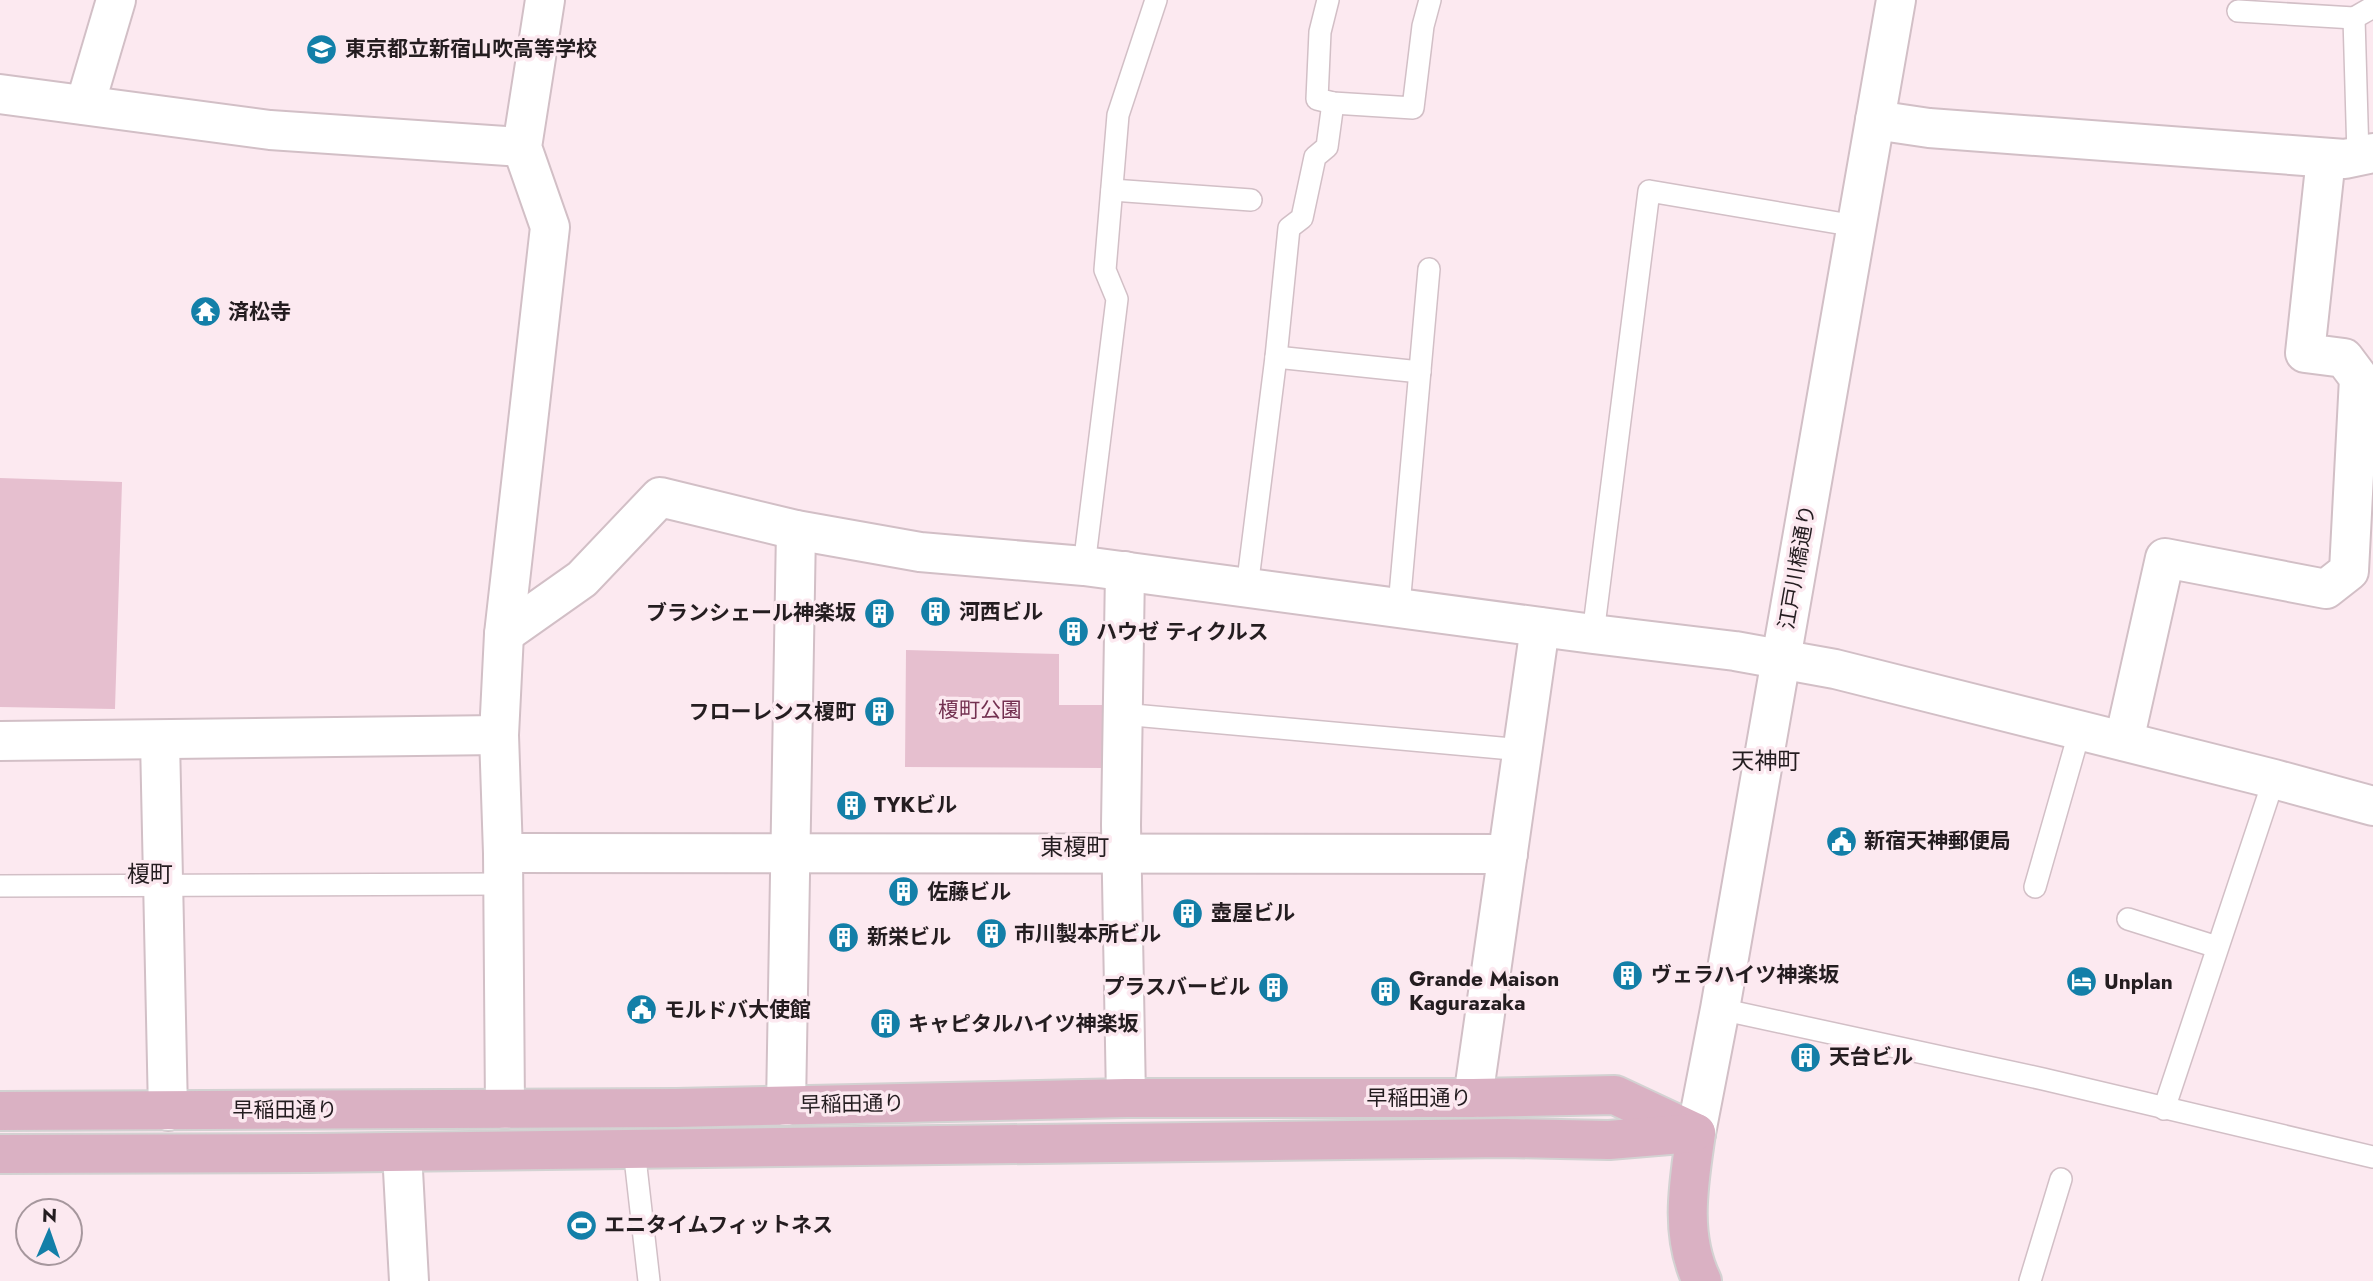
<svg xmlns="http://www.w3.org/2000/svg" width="2373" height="1281" font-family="Jost,'Noto Sans JP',sans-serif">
	<rect width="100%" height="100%" fill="#fce9f0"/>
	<!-- green -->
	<g fill="#e6bfcf">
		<polygon points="0,478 122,482 115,709 0,707"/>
		<polygon points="906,650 1059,654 1059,705 1102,705 1103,768 905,767"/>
	</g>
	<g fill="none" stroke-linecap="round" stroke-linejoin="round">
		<defs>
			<g id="service">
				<polyline points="1328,0 1320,32 1317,99 1333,103 1413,108 1423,26 1430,0"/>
				<polyline points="2238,11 2354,18"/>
				<polyline points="2358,156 2354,18 2373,7"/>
				<polyline points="1112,190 1251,200"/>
				<polyline points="1276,357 1420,372"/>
				<polyline points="1084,566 1117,299 1105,270 1118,115 1156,0"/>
				<polyline points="1247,588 1276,357 1289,228 1302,218 1315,157 1327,147 1333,103"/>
				<polyline points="1399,606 1429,269"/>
				<polyline points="1593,634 1649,191 1856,226"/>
				<polyline points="1122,714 1523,750"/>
				<polyline points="0,886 502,884"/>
				<polyline points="2035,887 2080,730"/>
				<polyline points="2128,919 2217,947"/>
				<polyline points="1720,1009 2043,1079 2373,1157"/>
				<polyline points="2164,1109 2274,779"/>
				<polyline points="634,1149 649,1281"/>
				<polyline points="2030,1281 2061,1179"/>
			</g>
			<g id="minor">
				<polyline points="0,94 270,130 522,147"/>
				<polyline points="85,105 116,0"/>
				<polyline points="1875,120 1929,128 2345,159 2373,153"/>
				<polyline points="1125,571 1121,825 1126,1098"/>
				<polyline points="504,634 582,579 660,497 796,530 920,552 1084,566 1593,634 1735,651 1835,669 2274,779 2373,806"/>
				<polyline points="160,740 168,1111"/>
				<polyline points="0,741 499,735"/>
				<polyline points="2124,741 2165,558 2326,589 2349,571 2359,378 2344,358 2305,353 2326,158"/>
				<polyline points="503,853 1508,854"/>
				<polyline points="1473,1098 1540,627"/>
				<polyline points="786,1106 796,530"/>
				<polyline points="505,1109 503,853 499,735 504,634 550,227 522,147 545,0"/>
				<polyline points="402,1152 409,1281"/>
			</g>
			<polyline id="tertiary" points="1696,1133 1720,1009 1896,0"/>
			<g id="primary">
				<polyline points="0,1111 676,1108 1126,1098 1473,1098 1615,1095 1696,1133"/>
				<path d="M1696,1133C1689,1182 1679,1234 1702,1281"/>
				<polyline points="0,1154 309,1153 1505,1138 1609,1140 1693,1133"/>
			</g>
		</defs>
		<!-- service casing -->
		<use href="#service" stroke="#d2bfc6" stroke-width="24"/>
		<!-- minor casing -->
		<use href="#minor" stroke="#d2bfc6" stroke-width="42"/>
		<!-- tertiary casing -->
		<use href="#tertiary" stroke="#d2bfc6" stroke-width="42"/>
		<!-- primary casing -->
		<use href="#primary" stroke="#d3d2d2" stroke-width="42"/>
		<!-- service -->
		<use href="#service" stroke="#fff" stroke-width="21"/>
		<!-- minor -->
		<use href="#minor" stroke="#fff" stroke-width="38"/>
		<!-- tertiary -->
		<use href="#tertiary" stroke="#fff" stroke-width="38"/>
		<!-- primary -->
		<use href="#primary" stroke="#dab1c3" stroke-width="38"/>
	</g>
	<!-- icons -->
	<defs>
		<symbol id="school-disc" viewBox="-11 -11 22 22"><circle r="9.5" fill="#137fa8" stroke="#fce9f0"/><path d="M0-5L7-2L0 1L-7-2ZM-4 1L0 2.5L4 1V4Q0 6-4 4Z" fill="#fff"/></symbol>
		<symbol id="temple-disc" viewBox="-11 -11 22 22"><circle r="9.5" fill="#137fa8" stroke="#fce9f0"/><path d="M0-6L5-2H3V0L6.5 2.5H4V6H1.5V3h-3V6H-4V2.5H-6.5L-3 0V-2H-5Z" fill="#fff"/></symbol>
		<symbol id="building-disc" viewBox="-11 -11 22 22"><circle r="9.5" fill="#137fa8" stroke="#fce9f0"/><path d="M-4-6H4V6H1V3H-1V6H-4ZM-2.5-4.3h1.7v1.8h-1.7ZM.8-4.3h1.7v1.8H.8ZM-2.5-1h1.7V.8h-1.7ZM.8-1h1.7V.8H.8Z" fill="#fff"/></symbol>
		<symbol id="civic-disc" viewBox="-11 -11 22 22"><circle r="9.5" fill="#137fa8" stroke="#fce9f0"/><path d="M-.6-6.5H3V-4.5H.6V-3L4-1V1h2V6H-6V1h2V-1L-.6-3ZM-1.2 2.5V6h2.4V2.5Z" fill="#fff"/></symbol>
		<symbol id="hotel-disc" viewBox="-11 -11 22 22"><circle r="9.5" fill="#137fa8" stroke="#fce9f0"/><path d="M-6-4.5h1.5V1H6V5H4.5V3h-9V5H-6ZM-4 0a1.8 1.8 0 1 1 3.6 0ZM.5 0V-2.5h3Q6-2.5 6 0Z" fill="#fff"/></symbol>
		<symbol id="stadium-disc" viewBox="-11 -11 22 22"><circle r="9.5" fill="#137fa8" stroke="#fce9f0"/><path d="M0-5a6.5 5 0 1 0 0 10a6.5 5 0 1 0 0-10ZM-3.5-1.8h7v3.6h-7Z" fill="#fff"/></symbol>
	</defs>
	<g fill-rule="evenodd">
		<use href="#school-disc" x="304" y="32" width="35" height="35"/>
		<use href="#temple-disc" x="188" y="294" width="35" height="35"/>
		<use href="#building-disc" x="918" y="594" width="35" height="35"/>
		<use href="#building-disc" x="862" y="596" width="35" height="35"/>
		<use href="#building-disc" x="1056" y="614" width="35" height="35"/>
		<use href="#building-disc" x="862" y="694" width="35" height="35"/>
		<use href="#building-disc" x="834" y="788" width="35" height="35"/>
		<use href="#civic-disc" x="1824" y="824" width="35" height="35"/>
		<use href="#building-disc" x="886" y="874" width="35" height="35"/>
		<use href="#building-disc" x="1170" y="896" width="35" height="35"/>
		<use href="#building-disc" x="974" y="916" width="35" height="35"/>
		<use href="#building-disc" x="826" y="920" width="35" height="35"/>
		<use href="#building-disc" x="1610" y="958" width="35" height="35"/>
		<use href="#hotel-disc" x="2064" y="964" width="35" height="35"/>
		<use href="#building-disc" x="1256" y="970" width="35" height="35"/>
		<use href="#building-disc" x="1368" y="974" width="35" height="35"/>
		<use href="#civic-disc" x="624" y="992" width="35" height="35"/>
		<use href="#building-disc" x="868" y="1006" width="35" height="35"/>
		<use href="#building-disc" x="1788" y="1040" width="35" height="35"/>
		<use href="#stadium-disc" x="564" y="1208" width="35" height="35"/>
	</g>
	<g text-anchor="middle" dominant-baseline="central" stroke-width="7" stroke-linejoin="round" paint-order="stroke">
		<!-- poi labels -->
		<g font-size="21" font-weight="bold" fill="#241d20" stroke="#fce9f0" text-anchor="start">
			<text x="345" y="49">東京都立新宿山吹高等学校</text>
			<text x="228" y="312">済松寺</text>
			<text x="959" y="612">河西ビル</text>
			<text x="856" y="613" text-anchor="end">ブランシェール神楽坂</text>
			<text x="1096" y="632">ハウゼ ティクルス</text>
			<text x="856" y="712" text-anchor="end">フローレンス榎町</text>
			<text x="874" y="805">TYKビル</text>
			<text x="1864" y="841">新宿天神郵便局</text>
			<text x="927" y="892">佐藤ビル</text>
			<text x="1211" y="913">壺屋ビル</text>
			<text x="1014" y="934">市川製本所ビル</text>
			<text x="867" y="937">新栄ビル</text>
			<text x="1651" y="975">ヴェラハイツ神楽坂</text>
			<text x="1409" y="979">Grande Maison<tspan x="1409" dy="24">Kagurazaka</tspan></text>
			<text x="2104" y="982">Unplan</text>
			<text x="1250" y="987" text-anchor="end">プラスバービル</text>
			<text x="664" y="1010">モルドバ大使館</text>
			<text x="908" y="1024">キャピタルハイツ神楽坂</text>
			<text x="1829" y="1057">天台ビル</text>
			<text x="604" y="1225">エニタイムフィットネス</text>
		</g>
		<!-- street labels -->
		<g font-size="21" fill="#241d20" stroke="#fce9f0">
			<text transform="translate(1797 567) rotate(-80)">江戸川橋通り</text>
			<text x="1419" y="1098">早稲田通り</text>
			<text transform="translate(852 1104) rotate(-1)">早稲田通り</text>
			<text x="285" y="1110">早稲田通り</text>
		</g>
		<!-- park labels -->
		<g font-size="21" fill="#733050" stroke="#fce9f0">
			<text x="980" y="710">榎町公園</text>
		</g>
		<!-- neighbourhood labels -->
		<g font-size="23" fill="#241d20" stroke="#fce9f0">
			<text x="1766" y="761">天神町</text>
			<text x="1075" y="847">東榎町</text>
			<text x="150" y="874">榎町</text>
		</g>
	</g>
	<!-- north arrow -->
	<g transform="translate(49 1232) rotate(2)"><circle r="33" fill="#fce9f0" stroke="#a6979d" stroke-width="2"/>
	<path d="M0-5L12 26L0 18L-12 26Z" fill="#137fa8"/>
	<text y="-10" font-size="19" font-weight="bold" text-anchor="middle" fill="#241d20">N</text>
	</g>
</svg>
